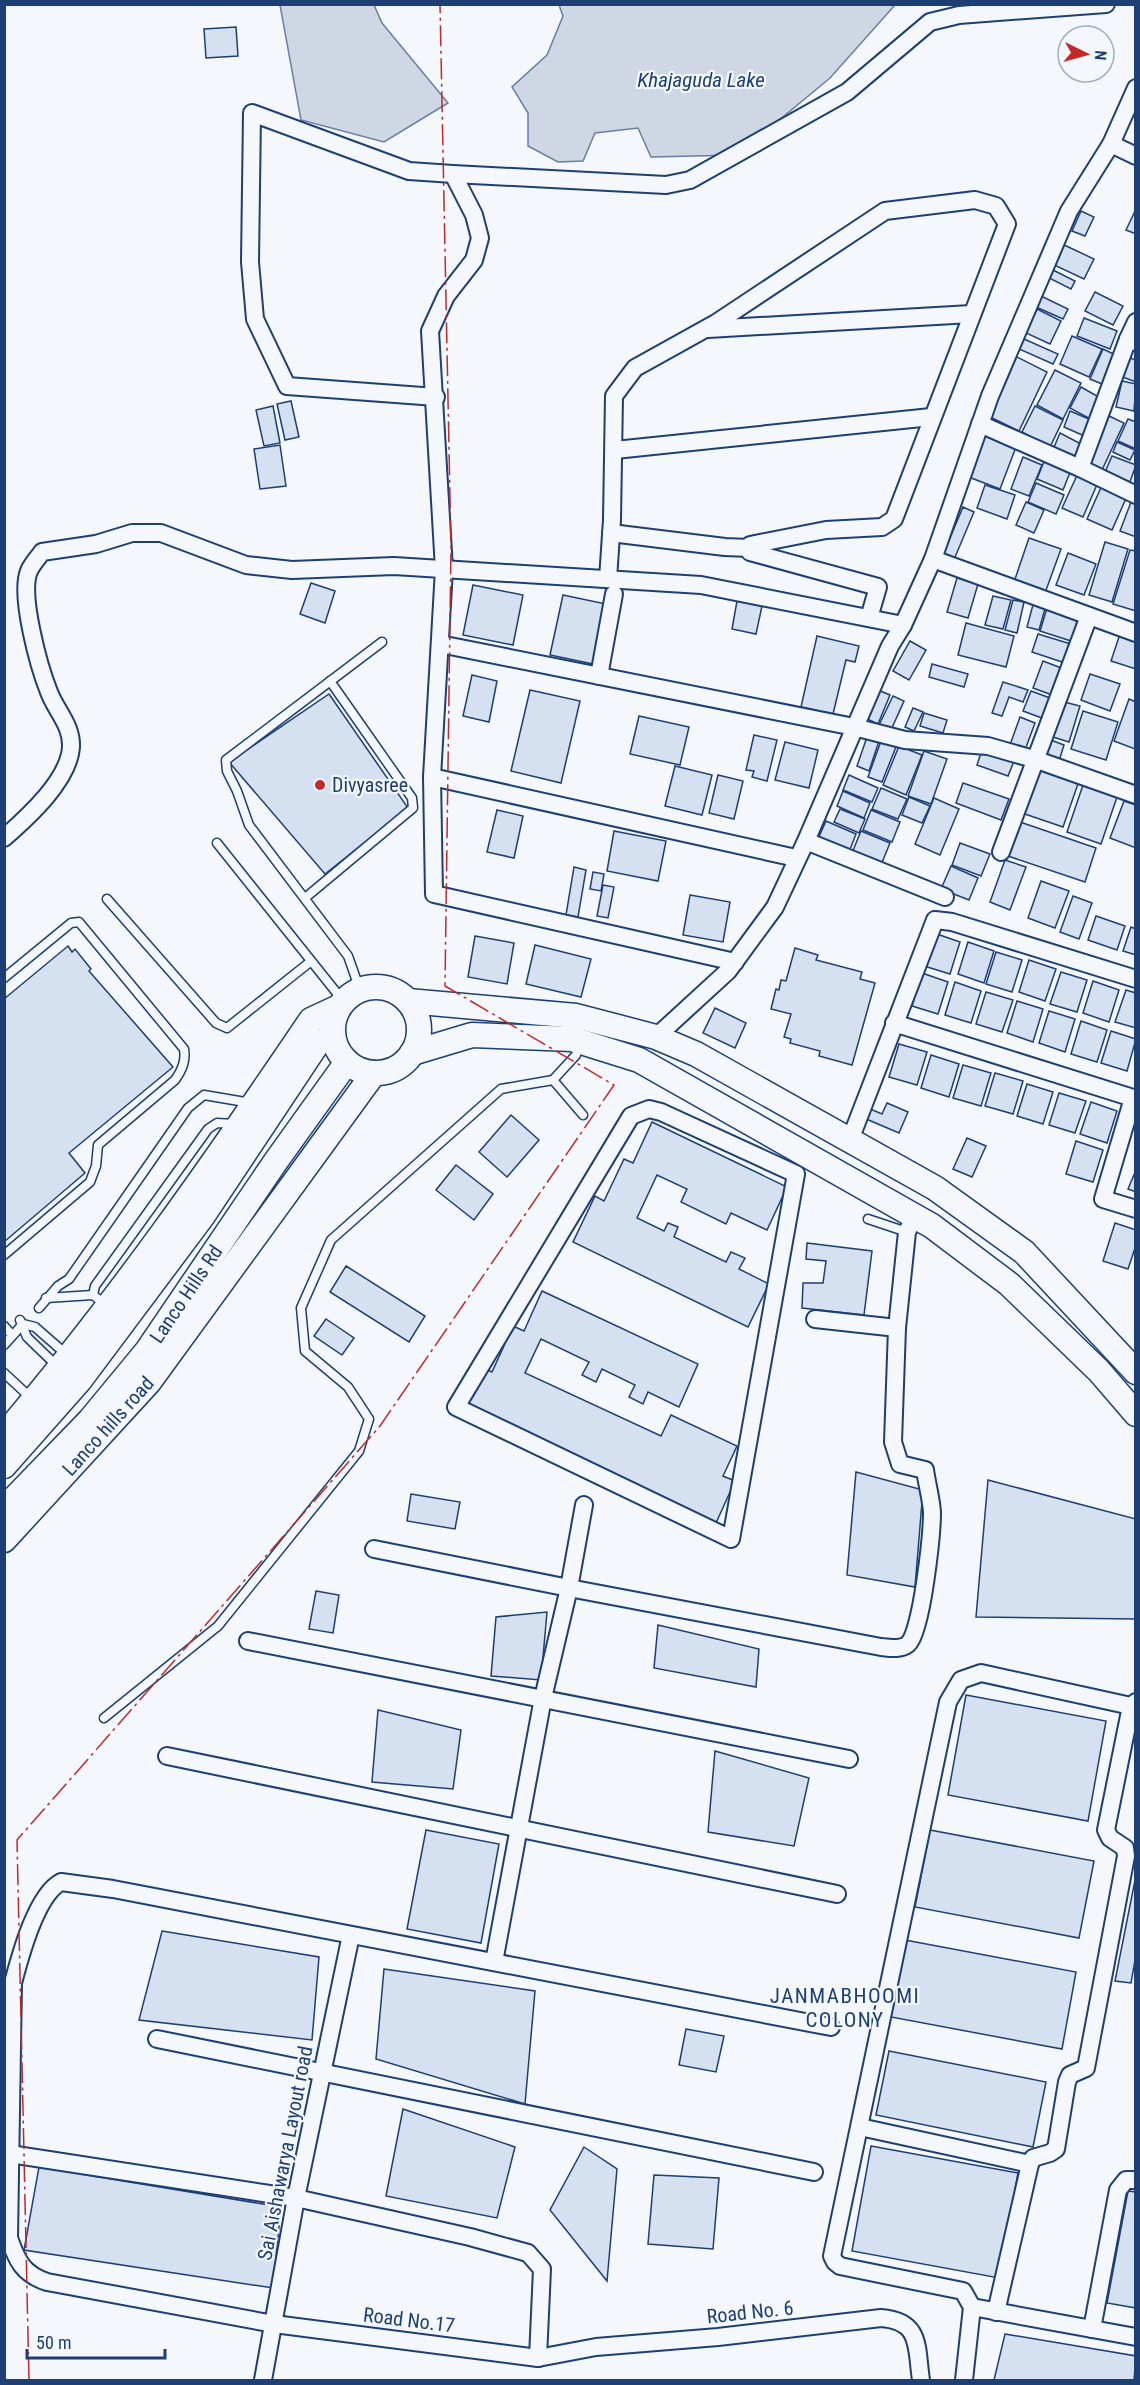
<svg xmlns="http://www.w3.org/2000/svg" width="1140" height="2385" font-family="'Roboto Condensed',sans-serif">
	<rect width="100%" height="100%" fill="#f4f7fb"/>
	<!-- water -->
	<g fill="#cfd7e4" stroke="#687fa3" stroke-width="1.5">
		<polygon points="280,5 374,5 382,23 448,103 384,142 301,120"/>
		<polygon points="559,5 895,5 830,78 737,155 651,157 638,128 595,133 583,161 558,162 528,146 528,113 512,87 547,55 563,16"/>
	</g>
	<!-- building -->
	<g fill="#d5e0f0" stroke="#1d3f73" stroke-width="1.5">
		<polygon points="236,27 238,56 206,58 204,29"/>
		<polygon points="1136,209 1136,234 1126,230"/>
		<polygon points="1081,211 1094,217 1085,236 1072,231"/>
		<polygon points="1062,244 1094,259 1084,279 1052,264"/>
		<polygon points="1053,270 1075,281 1071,289 1049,278"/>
		<polygon points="1095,292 1123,306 1113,325 1085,311"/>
		<polygon points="1041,296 1068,309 1063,319 1036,307"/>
		<polygon points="1037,309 1061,321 1050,344 1026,333"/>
		<polygon points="1084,318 1117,331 1110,349 1077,336"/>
		<polygon points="1072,336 1102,349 1089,377 1060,364"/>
		<polygon points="1024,339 1058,354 1053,364 1019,349"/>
		<polygon points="1103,349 1120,357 1107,386 1090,379"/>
		<polygon points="1015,356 1047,372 1019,431 986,415"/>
		<polygon points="1127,357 1136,360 1136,382 1120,376"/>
		<polygon points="1055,370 1081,383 1063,419 1037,405"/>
		<polygon points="1122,381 1136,384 1134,411 1116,407"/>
		<polygon points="1081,387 1104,400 1094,421 1070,408"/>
		<polygon points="291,401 299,437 285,440 277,404"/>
		<polygon points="273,406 280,443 264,446 256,410"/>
		<polygon points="1035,406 1063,420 1050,447 1022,432"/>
		<polygon points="1070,411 1096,422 1089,438 1064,427"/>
		<polygon points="1109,416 1124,423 1102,470 1087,463"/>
		<polygon points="1128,419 1136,422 1136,449 1118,441"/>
		<polygon points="1060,433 1085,446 1078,463 1052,452"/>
		<polygon points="981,434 1016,447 1000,489 966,476"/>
		<polygon points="1117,442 1135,450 1130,460 1113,452"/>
		<polygon points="280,445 286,486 260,489 254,449"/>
		<polygon points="1112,456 1136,465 1130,482 1105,472"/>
		<polygon points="1023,457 1042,465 1029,496 1011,489"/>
		<polygon points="1045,459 1071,470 1063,490 1037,479"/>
		<polygon points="1079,471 1099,480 1083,517 1062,508"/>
		<polygon points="1036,483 1064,495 1056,514 1028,502"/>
		<polygon points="1103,483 1128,494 1112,530 1087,519"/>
		<polygon points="985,485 1015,495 1007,519 977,508"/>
		<polygon points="1026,502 1044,510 1034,533 1016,525"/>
		<polygon points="1131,502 1136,504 1136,537 1120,531"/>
		<polygon points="963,507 974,512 953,562 942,557"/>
		<polygon points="1029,538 1061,549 1045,593 1014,582"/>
		<polygon points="1105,542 1128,549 1112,602 1089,595"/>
		<polygon points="1130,550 1136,551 1136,611 1113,604"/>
		<polygon points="1068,553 1096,564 1084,595 1056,585"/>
		<polygon points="957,578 978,584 968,618 947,612"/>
		<polygon points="311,583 335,591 325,623 300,614"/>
		<polygon points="473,585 523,595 513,645 463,635"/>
		<polygon points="563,595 606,604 593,664 550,655"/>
		<polygon points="993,596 1011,600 1003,629 985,625"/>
		<polygon points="1013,600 1024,602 1017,633 1005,630"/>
		<polygon points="737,601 762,606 756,634 732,629"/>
		<polygon points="1034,601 1046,605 1039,630 1027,627"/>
		<polygon points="1048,605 1079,615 1071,641 1040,631"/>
		<polygon points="966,623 1014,636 1006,667 958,655"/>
		<polygon points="1038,634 1071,644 1065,663 1032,652"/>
		<polygon points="1120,634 1136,640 1136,669 1111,661"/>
		<polygon points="817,636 859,646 855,662 846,660 833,714 801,707"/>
		<polygon points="910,641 926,650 909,680 893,671"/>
		<polygon points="1043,661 1064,669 1055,696 1033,688"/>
		<polygon points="932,664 968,674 964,687 929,677"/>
		<polygon points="1090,674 1120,684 1110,711 1081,700"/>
		<polygon points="472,675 497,681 489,722 463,716"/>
		<polygon points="1003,682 1028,690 1023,702 1009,697 1002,716 992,713"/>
		<polygon points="530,690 580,701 561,783 511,771"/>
		<polygon points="878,690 890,695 878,724 865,718"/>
		<polygon points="1031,691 1050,698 1042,718 1023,711"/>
		<polygon points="329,694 408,808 325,874 229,762"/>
		<polygon points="893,696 904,701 891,730 879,725"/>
		<polygon points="1129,699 1136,702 1135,749 1114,741"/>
		<polygon points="1064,702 1080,706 1069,742 1053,737"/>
		<polygon points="913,708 923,712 914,731 905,727"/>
		<polygon points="1083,711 1118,722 1106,760 1071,749"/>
		<polygon points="924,713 947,720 943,733 920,726"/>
		<polygon points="639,716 689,727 680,765 630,754"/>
		<polygon points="1020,717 1035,723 1025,750 1010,745"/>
		<polygon points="754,735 777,740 767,781 752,777 754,771 746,770"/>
		<polygon points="867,737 879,741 869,771 857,766"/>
		<polygon points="1048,739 1064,745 1059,761 1043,756"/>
		<polygon points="881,741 896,747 882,782 868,777"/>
		<polygon points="785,742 818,750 809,788 775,780"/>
		<polygon points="899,746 922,755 906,795 883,785"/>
		<polygon points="982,750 1014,761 1008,776 977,765"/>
		<polygon points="924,751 947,759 931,804 908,796"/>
		<polygon points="675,766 712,775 702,815 665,806"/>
		<polygon points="1037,766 1079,781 1063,827 1022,813"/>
		<polygon points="718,775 743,781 734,819 709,813"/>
		<polygon points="849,775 878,788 872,802 843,790"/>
		<polygon points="963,783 1009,799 1001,820 956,803"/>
		<polygon points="1083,785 1117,797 1101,844 1067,832"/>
		<polygon points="881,788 907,799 898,819 872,809"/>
		<polygon points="843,791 870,803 864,818 837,806"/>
		<polygon points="909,797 930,806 922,823 902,815"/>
		<polygon points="934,798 959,809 940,855 915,844"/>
		<polygon points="1124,801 1136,805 1136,848 1110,838"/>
		<polygon points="840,809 865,819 859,833 834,822"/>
		<polygon points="497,810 523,816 514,858 487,852"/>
		<polygon points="871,810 900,822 892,842 863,830"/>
		<polygon points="826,821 856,834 849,852 818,839"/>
		<polygon points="1020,822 1096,848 1085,882 1008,856"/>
		<polygon points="614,831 666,841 658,881 607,871"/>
		<polygon points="861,831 890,843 881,865 852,853"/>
		<polygon points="960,843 990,854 981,876 952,865"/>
		<polygon points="1005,860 1026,867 1010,910 990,902"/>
		<polygon points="951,866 978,878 969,900 941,889"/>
		<polygon points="574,867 586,870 578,917 566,915"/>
		<polygon points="593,872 604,874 601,891 590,889"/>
		<polygon points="1041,881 1069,891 1055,928 1028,918"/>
		<polygon points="603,885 614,887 608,918 597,916"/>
		<polygon points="690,895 730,902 723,942 683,935"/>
		<polygon points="1073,896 1092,903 1079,939 1060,932"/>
		<polygon points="1096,916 1125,926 1117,950 1088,940"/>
		<polygon points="1131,927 1136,929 1136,955 1123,951"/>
		<polygon points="934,933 960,942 950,974 924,966"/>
		<polygon points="475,936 514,943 507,984 468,977"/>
		<polygon points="968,942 994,951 984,983 958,974"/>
		<polygon points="535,945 591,959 581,997 526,984"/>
		<polygon points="68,946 72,952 75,949 91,969 89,971 173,1067 69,1153 85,1173 4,1242 4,999"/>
		<polygon points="795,948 818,955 816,960 862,972 860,979 875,983 852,1065 819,1056 820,1051 790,1043 791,1039 784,1037 791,1014 771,1009 776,989 779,990 781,980 786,981"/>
		<polygon points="996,952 1022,960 1012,992 986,984"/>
		<polygon points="1029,960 1056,969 1045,1001 1019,992"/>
		<polygon points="1061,972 1087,980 1077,1012 1050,1004"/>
		<polygon points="922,973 948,982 938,1014 912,1006"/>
		<polygon points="1093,981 1119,990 1109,1022 1083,1013"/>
		<polygon points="955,982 981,991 971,1023 945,1015"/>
		<polygon points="1126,990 1136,993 1136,1028 1115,1022"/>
		<polygon points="986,992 1013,1000 1002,1032 976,1024"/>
		<polygon points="1017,1001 1043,1009 1033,1042 1007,1033"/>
		<polygon points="715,1008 746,1023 735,1048 703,1033"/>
		<polygon points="1049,1011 1075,1019 1065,1052 1039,1043"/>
		<polygon points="1081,1021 1107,1030 1097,1062 1071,1054"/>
		<polygon points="1111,1031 1136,1039 1127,1071 1101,1063"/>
		<polygon points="899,1044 927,1052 917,1085 889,1077"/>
		<polygon points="931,1055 959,1064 949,1097 921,1088"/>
		<polygon points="963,1065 991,1073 981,1106 953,1098"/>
		<polygon points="995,1073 1023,1081 1013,1114 985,1106"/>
		<polygon points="1027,1084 1053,1092 1043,1124 1017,1116"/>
		<polygon points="1059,1093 1086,1101 1075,1133 1049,1125"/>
		<polygon points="1091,1102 1117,1111 1107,1143 1080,1134"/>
		<polygon points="887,1103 908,1112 899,1133 864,1118 868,1108 882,1114"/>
		<polygon points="511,1115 539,1140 507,1177 479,1152"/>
		<polygon points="652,1122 787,1187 767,1230 731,1213 726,1224 681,1202 687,1189 657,1175 637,1218 664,1231 668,1223 678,1227 674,1237 726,1262 731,1252 745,1258 739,1269 769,1284 748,1327 573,1242 595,1196 604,1201 624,1159 633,1163"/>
		<polygon points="967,1138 986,1146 972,1177 953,1169"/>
		<polygon points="1076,1141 1103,1150 1093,1182 1066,1174"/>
		<polygon points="456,1165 493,1194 474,1220 436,1190"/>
		<polygon points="1136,1170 1136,1192 1128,1189"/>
		<polygon points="1115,1223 1136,1230 1136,1245 1128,1269 1103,1261"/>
		<polygon points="807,1243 872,1251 864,1315 802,1308 803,1283 823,1283 826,1261 806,1259"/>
		<polygon points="346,1266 425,1316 409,1342 330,1292"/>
		<polygon points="542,1291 698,1364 679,1407 648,1392 643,1404 629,1397 635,1385 602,1369 596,1382 582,1375 589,1362 541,1339 525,1373 661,1436 671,1415 737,1446 723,1476 735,1481 716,1523 466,1406 483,1368 492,1372 513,1326 524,1331"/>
		<polygon points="326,1319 354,1338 342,1355 314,1336"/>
		<polygon points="856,1472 923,1490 915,1587 847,1575"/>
		<polygon points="988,1480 1136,1519 1136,1619 976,1617"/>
		<polygon points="411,1494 460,1502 455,1529 407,1521"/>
		<polygon points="316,1591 339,1595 333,1633 309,1629"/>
		<polygon points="547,1612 541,1680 491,1676 496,1617"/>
		<polygon points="658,1625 759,1649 756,1687 654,1668"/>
		<polygon points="966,1695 1106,1721 1088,1821 948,1795"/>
		<polygon points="378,1710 461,1730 453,1789 372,1782"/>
		<polygon points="715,1751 809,1778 794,1846 708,1832"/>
		<polygon points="426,1830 499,1844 481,1943 407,1929"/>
		<polygon points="930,1830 1094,1861 1079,1938 915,1907"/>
		<polygon points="1136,1875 1136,1955 1131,1983 1115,1981"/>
		<polygon points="162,1931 319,1957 312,2040 139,2020"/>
		<polygon points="905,1940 1076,1972 1062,2049 891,2017"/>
		<polygon points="384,1969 535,1991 525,2104 376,2059"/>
		<polygon points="686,2029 724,2036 716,2072 679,2065"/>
		<polygon points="889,2051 1046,2082 1033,2147 876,2115"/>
		<polygon points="403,2109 515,2147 497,2218 386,2196"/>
		<polygon points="871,2146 1018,2173 999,2278 852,2251"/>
		<polygon points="584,2147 617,2169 607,2281 550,2210"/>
		<polygon points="39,2167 281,2207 273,2288 24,2250"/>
		<polygon points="654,2175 719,2178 713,2249 648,2244"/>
		<polygon points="1128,2191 1136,2192 1136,2308 1107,2303"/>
		<polygon points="1005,2334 1136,2356 1134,2380 994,2380"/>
	</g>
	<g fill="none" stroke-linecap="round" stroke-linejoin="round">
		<defs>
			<g id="lane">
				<polyline points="217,843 344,1002"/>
				<polyline points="305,898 413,808 412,798 330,681"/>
				<polyline points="107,899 216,1023 227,1028 310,962"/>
				<path d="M4,978L71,923L79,922L184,1049C186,1061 182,1070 175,1080L98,1145L96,1166L90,1182L4,1255"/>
				<polyline points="360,990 348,956 249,825 237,791 227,771 226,760 382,642"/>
				<polyline points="553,1080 576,1055"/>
				<polyline points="868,1219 907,1232"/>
				<polyline points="46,1298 93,1295"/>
				<polyline points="106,1305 93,1295 95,1286 208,1129 217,1123 234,1124"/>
				<polyline points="39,1308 58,1286 69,1279 188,1108 204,1095 251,1103"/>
				<polyline points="20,1320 27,1337 58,1367"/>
				<polyline points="4,1326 12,1335"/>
				<polyline points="4,1345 23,1324 35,1327 67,1355"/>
				<polyline points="4,1373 31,1398"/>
				<polyline points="104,1718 218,1626 359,1451 369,1419 348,1387 305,1351 301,1308 331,1240 501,1089 553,1080 583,1115"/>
			</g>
			<g id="street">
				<polyline points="1111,144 1136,156"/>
				<polyline points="1136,322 1128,339 1136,342"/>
				<polyline points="708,329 971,314"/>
				<polyline points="436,397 287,386 255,319 250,262 252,113 409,171 453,174"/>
				<polyline points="980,424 1080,468 1136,495"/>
				<polyline points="615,450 931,417"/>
				<polyline points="1080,468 1128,339"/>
				<polyline points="611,533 725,547 750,548"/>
				<polyline points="933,559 1136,633"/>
				<polyline points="608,579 612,520 614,396 635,368 716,323 885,211 975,200 996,206 1007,224 894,519 882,527 826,530 750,545 750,552 878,587 869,618"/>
				<polyline points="440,644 854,727 905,740 988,746 1037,760 1136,795"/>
				<polyline points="599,676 614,594"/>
				<polyline points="432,777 796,858"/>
				<path d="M4,838C28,817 69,780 71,747C72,725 56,711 49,692C39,667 19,595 29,571C32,564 38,558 42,552L96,544L132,533H161L246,565L292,570L394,566L701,585L903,625"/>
				<polyline points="806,841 945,897"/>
				<polyline points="1001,852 1089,616"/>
				<polyline points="735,962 434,894 432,777 444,569 430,331 446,296 474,260 480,238 474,215 453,174 666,185 690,180 847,92 930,22 959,15 1106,4"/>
				<polyline points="894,1023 1133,1098 1103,1199 1136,1209"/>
				<polyline points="656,1037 728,971 775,907 806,841 890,646 903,625 933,559 990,396 1069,211 1111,144 1136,88"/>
				<polygon points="649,1109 661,1112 796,1174 731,1539 456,1407 631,1116"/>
				<polyline points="850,1140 935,920 952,922 1136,979"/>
				<polyline points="815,1319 897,1328"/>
				<path d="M374,1549L569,1588L881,1647C890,1648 901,1650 908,1644C922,1632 932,1533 932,1512C931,1498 927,1484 925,1470L900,1464L893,1442L897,1328L907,1232L914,1217"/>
				<polyline points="248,1641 849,1759"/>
				<polyline points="167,1756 837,1894"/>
				<polyline points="494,1962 543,1698 569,1588 584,1505"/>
				<path d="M831,2027L113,1889L61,1882C36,1895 20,1957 13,1983L9,2238C17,2261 23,2274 47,2282L274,2324L538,2358L596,2347L718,2337L881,2318C922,2321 916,2348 921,2380"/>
				<polyline points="157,2039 814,2172"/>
				<polyline points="860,2127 1030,2164"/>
				<polyline points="10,2154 296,2198 470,2237 528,2253 542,2269 538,2358"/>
				<polyline points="972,2307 1136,2337"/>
				<polyline points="996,2312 1030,2164 1033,2158 1050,2153 1056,2149 1067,2082 1070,2075 1086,2068 1126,1856 1125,1848 1110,1838 1106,1830 1131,1706"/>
				<polyline points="1092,2329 1118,2190 1126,2180 1136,2180"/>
				<polyline points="263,2380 296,2198 351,1935"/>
				<polyline points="964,2380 972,2307 963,2291 840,2266 835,2262 832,2256 948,1702 961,1680 981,1673 1131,1706 1136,1702"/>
			</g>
			<g id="secondary">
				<circle cx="376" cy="1030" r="43"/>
				<polyline points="408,1001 576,1016 656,1037 696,1054 935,1188 1024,1252 1136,1372"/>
				<polyline points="412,1053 472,1035 572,1039 639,1060 932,1226 1009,1284 1099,1371 1136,1414"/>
				<path d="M4,1435C116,1304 215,1162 311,1020L339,1007"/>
				<polyline points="4,1466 80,1380 202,1217 317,1044 333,1036"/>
				<polyline points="4,1509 90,1420 147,1351 276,1161 347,1062"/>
				<polyline points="4,1540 149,1382 374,1073"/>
			</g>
		</defs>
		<!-- lane casing -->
		<use href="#lane" stroke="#1d3f73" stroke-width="11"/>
		<!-- street casing -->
		<use href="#street" stroke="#1d3f73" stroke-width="20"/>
		<!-- secondary casing -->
		<use href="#secondary" stroke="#1d3f73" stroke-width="27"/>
		<!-- lane -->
		<use href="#lane" stroke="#f4f7fb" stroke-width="8"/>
		<!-- street -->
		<use href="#street" stroke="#f4f7fb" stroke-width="16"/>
		<!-- secondary -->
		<use href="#secondary" stroke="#f4f7fb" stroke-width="24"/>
		<!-- power -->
		<polyline stroke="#c62828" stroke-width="1.5" stroke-dasharray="21 4.5 3 4.5" stroke-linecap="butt" points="29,2380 17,1840 380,1426 614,1085 445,986 451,547 440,4"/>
	</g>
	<!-- markers -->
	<circle fill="#c62828" stroke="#f4f7fb" stroke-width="2" cx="320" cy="785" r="6"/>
	<g text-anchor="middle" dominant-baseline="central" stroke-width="4.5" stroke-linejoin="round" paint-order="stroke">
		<!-- poi labels -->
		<g font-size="20" fill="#1d3f73" stroke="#f4f7fb" text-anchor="start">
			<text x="332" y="785">Divyasree</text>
		</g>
		<!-- street labels -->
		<g font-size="20" fill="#1d3f73" stroke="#f4f7fb">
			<text transform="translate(186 1294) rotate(-56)">Lanco Hills Rd</text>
			<text transform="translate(108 1426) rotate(-48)">Lanco hills road</text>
			<text transform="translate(285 2153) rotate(-79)">Sai Aishawarya Layout road</text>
			<text transform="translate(750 2312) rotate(-6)">Road No. 6</text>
			<text transform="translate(409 2320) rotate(7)">Road No.17</text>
		</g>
		<!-- water labels -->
		<g font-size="21" font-style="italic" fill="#1d3f73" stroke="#f4f7fb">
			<text x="701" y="80">Khajaguda Lake</text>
		</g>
		<!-- neighbourhood labels -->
		<g font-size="21" letter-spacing="1.5" fill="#1d3f73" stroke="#f4f7fb">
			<text x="845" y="1996">JANMABHOOMI<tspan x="845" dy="24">COLONY</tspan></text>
		</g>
	</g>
	<!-- border -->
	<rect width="1140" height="2385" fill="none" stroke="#1d3f73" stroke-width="12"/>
	<!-- north arrow -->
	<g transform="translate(1086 54) rotate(95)"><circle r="28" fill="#f4f7fb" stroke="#9eadc5" stroke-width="1.5"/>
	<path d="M0-4.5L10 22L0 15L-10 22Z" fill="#c62828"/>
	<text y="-9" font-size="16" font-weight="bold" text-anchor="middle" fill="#1d3f73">N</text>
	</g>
	<!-- scale -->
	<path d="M27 2349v9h138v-9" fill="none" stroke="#1d3f73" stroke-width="3"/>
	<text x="36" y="2349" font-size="18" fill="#1d3f73" stroke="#f4f7fb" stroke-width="4.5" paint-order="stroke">50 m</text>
</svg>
